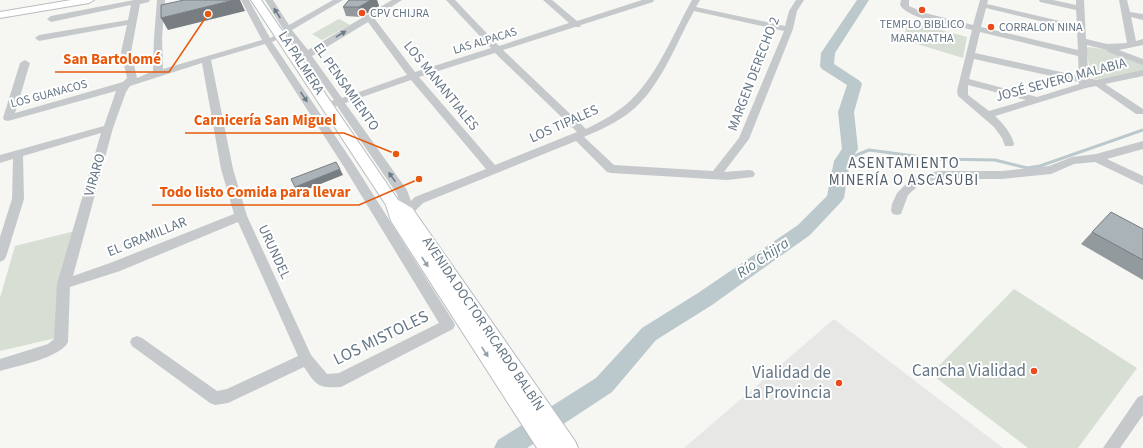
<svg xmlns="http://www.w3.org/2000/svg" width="1143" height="448" font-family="'Source Sans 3',sans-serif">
	<rect width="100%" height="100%" fill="#f6f6f2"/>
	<!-- built -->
	<polygon fill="#e7e8e6" points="834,319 1003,448 684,448"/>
	<!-- green -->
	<g fill="#d7ded3">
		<polygon points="339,19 350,25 322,40 312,34"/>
		<polygon points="907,21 967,37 963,58 904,40"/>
		<path d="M1088,47L1104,49L1143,63V72C1131,75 1100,85 1091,77L1086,49Z"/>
		<polygon points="79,230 56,338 0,351 0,298 15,246"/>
		<polygon points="1014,289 1137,368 1078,448 1028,448 931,374"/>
	</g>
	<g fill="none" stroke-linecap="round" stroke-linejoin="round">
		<!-- stream -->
		<polyline stroke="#bbc8cc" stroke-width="3" points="842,161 869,150 937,159 995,160 1027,168 1040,166 1143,130"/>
		<!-- river -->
		<polygon fill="#bbc8cc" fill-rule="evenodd" points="857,0 869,0 835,53 834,64 860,81 862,84 854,112 858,149 850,161 844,198 841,202 810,235 712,305 656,340 612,392 527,448 494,448 498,440 596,378 642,328 698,293 798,225 827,196 834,161 842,149 838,112 847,85 822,69 820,66 821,53"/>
		<defs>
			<g id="major">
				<polygon points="71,0 94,0 89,3 0,18 0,12"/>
				<polygon points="251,0 261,0 398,200 412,208 575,441 578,448 537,448 391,221 386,205"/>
			</g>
		</defs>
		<!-- major casing -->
		<use href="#major" stroke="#b8bcc0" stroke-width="2"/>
		<!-- minor -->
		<g fill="#c6c9cc" fill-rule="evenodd">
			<path d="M134,0H150L149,2L140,4L131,52L137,78L153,71L154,38L157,0H165L162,38L163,69L262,40L241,0H249L270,38L274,36L278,39L272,42L352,161L453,321L455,325L453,329L341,387C317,388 317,386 304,367L228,403L215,405L210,403L132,346L130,342L132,338L137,336L142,338L217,391L227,389L298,356L238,222L120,271L70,287L68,342C60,358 17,366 0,371V359L48,344L54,339L57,284L101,133L23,156L24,199L6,257L4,260L0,262V237L12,199L13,159L0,163V155L104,126L116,91L8,121L4,120L3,118L20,63L25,60L30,63L15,113L123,82L127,78L121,52L127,25L39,41L35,38L39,35L128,20L131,5L51,22L47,19L51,16ZM265,44L344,167L439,323L339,373L327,374L311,355L247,216L233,169L211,60ZM202,63L221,169L234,214L110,263L73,276L113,128L126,92L130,86Z"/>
			<path d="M265,0H273L289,25L333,0H343L292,30L308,50L392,0H402L374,18L415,72L491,48L446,0H455L499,46L569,23L543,0H552L577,21L642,0H654L653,2L581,25L580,27H575L503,50L586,129C602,121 619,112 632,99C659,72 674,32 692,0H700L696,7L785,26L789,11L796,0H804L797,11L793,29L749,139L724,172L749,170L753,171L755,174L753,177L727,180L611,173L607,172L576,141L423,203L411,215L399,220L395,219L393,216L395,213L401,210L397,194L337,106L327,109L323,108L322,106L323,104L334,100L305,58L300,60L295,57L301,54L283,29ZM694,11L784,31L739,138L713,171L614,165L584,137C600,130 616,123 630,112C660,89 676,43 694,11ZM368,22L407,75L342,98L312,56ZM495,53L577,132L495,165L419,77ZM411,80L486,169L415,197L411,201L407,190L345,103Z"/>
			<path d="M901,0H909V6L925,13L973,25L980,0H988L987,4L1077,25L1076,10L1040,2L1039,0H1053L1076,5V0H1084L1086,39L1107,44L1127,43L1119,0H1127L1130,12L1143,14V20L1131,17L1136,41L1143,39V45L1119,50L1143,59V65L1108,52L1107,50L1087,45L1088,78L1097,80L1143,70V76L1105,84L1143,109V114H1136L1096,86L1086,88L995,116C1003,124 1011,132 1014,144L1013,146H1005L1002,138L994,127L958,96L957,91L972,30C954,25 909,20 900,5ZM986,8L1077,30L1078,50L981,27ZM980,32L1078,56L1079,76L975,53ZM974,59L1079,82V84L1037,97L969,79ZM968,85L1026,100L989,111L968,95Z"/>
			<polygon points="1143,141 1143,149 1107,159 1143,176 1143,185 1095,162 1074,164 1051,174 1002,179 939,179 921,183 908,195 901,214 897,215 893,214 891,211 892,204 897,193 913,177 939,171 1002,171 1049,166 1072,157 1096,154"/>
			<polygon points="1143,395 1143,415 1120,448 1103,448 1138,397"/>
		</g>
		<!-- major -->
		<use href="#major" fill="#fff" fill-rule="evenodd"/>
	</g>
	<!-- wall -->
	<g fill="#929a9e">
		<polygon points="349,0 377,0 379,6 361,17 346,16 343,7"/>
		<polygon points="1143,229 1143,280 1081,244 1092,232"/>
	</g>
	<!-- shaded-wall -->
	<g fill="#777d81">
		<polygon points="234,0 240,0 245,11 168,30 161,18"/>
		<polygon points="371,0 377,0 379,6 361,17 359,7"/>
		<polygon points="340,169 343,175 298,193 295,187"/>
	</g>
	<!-- building -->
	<g fill="#aab3b8" stroke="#777d81">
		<polygon points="184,0 234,0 161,18 161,5"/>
		<polygon points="349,0 371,0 359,7 343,7"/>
		<polygon points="336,162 340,169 295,187 291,179"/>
		<polygon points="1111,212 1143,229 1143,260 1092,232"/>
	</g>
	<!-- one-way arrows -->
	<defs><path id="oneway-solid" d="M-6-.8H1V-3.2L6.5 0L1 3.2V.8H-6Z"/></defs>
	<g fill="#697a89">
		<use href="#oneway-solid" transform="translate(277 13) rotate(-123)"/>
		<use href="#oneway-solid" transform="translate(341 34) rotate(-31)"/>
		<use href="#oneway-solid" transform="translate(304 97) rotate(56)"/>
		<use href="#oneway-solid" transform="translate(392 177) rotate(-125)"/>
	</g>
	<g fill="#929faa">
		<use href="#oneway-solid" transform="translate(425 262) rotate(57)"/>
		<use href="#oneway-solid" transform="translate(485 352) rotate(57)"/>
	</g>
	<!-- markers -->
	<g fill="#ec4c1d" stroke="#fff" stroke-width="1.5">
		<circle cx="922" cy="10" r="4"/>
		<circle cx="362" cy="13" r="4"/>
		<circle cx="991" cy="27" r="4"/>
		<circle cx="1034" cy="371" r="4"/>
		<circle cx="839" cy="383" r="4"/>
	</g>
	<g text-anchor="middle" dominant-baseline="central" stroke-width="4" stroke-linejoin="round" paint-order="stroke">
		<!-- far-poi labels -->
		<g font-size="12" fill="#647685" stroke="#fff" text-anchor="start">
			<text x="370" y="13">CPV CHIJRA</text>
			<text x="922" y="24" text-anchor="middle">TEMPLO BIBLICO<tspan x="922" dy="14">MARANATHA</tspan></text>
			<text x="999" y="27">CORRALON NINA</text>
		</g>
		<!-- far-street labels -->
		<g font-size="12" fill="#647685" stroke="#fff">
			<text transform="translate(485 41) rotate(-17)">LAS ALPACAS</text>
			<text transform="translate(49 94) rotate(-15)">LOS GUANACOS</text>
		</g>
		<!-- street labels -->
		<g font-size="14" fill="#647685" stroke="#fff">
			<text transform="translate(301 63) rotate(57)">LA PALMERA</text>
			<text transform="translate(754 74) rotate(-69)">MARGEN DERECHO 2</text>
			<text transform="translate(1061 80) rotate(-15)">JOSÉ SEVERO MALABIA</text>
			<text transform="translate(441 86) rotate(51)">LOS MANANTIALES</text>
			<text transform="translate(346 87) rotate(55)">EL PENSAMIENTO</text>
			<text transform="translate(564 124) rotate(-24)">LOS TIPALES</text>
			<text transform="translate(95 175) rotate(-74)">VIRARO</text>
			<text transform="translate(147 237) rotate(-22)">EL GRAMILLAR</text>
			<text transform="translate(274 252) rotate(65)">URUNDEL</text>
			<text transform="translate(483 324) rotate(56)">AVENIDA DOCTOR RICARDO BALBÍN</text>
		</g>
		<!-- neighbourhood labels -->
		<g font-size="15" letter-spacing="1" fill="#525f6a" stroke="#fff">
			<text x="904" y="163">ASENTAMIENTO<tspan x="904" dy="17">MINERÍA O ASCASUBI</tspan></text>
		</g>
		<!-- water labels -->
		<g font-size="15" font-style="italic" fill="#5f7982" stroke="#fff">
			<text transform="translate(763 258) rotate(-34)">Río Chijra</text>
		</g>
		<!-- near-street labels -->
		<g font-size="17" fill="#647685" stroke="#fff">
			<text transform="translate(381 338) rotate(-26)">LOS MISTOLES</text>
		</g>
		<!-- near-poi labels -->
		<g font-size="17" fill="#647685" stroke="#fff" text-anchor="end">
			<text x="1026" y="371">Cancha Vialidad</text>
			<text x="831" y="373">Vialidad de<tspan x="831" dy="20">La Provincia</tspan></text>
		</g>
	</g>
	<!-- callouts -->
	<path fill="none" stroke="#e8590c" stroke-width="1.5" d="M208 14L169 72H55M396 154L344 133H185M419 179L359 205H152"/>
	<g fill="#e8590c" stroke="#fff" stroke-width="1.5">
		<circle cx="208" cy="14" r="4"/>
		<circle cx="396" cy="154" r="4"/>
		<circle cx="419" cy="179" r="4"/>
	</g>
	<g font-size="15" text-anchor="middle" font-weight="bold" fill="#e8590c" stroke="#fff" stroke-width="4" stroke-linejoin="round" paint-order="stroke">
		<text x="112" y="64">San Bartolomé</text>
		<text x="265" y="125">Carnicería San Miguel</text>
		<text x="255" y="197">Todo listo Comida para llevar</text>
	</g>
</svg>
